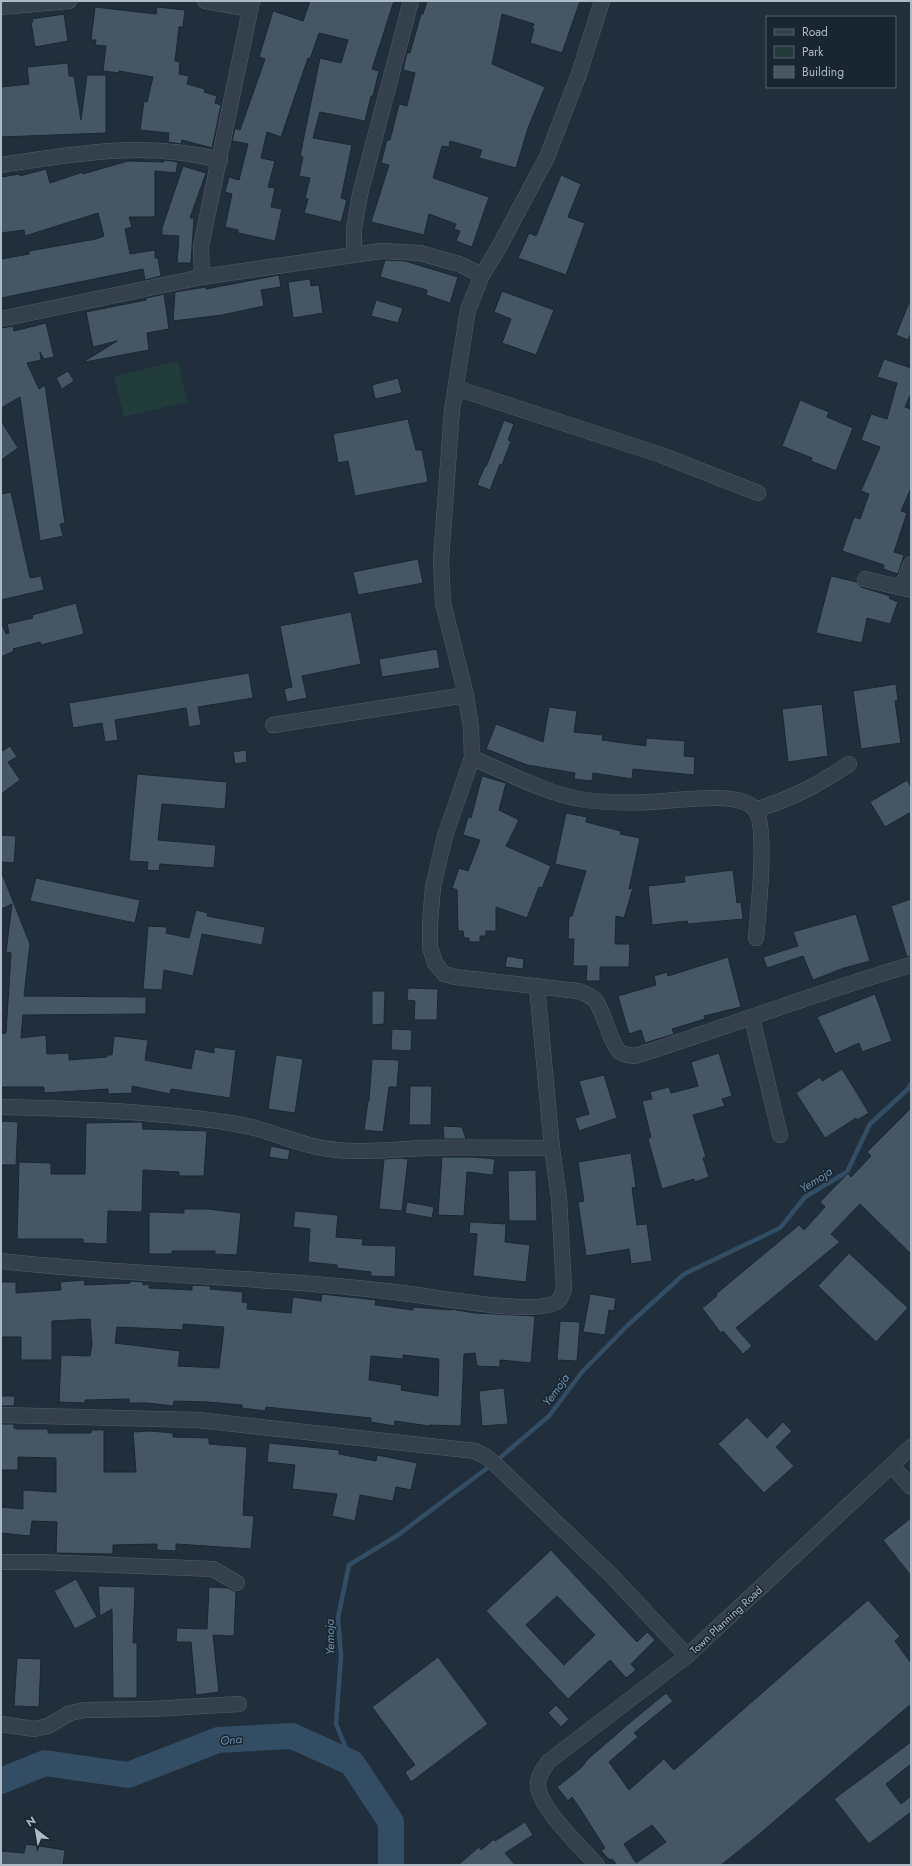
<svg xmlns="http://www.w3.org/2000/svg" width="912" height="1866" font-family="Jost,sans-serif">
	<rect width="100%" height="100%" fill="#202f3b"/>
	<!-- green -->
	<polygon fill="#223c3c" points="178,361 187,402 124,417 114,376"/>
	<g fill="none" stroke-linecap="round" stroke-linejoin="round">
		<!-- stream -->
		<polyline stroke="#324d64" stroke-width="4.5" points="352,1763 336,1724 341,1656 338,1618 349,1565 398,1535 494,1463 549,1416 582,1372 628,1325 684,1274 780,1228 805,1197 847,1172 870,1124 908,1089 911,1084"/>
		<!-- river -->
		<polyline stroke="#324d64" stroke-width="26" points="1,1781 45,1763 128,1775 218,1740 292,1736 352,1763 391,1822 391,1865"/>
	</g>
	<!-- building -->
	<g fill="#455665" stroke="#1b2732" fill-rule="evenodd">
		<polygon points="310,1 394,1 372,69 379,71 373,96 371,96 365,121 320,112 313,138 352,145 341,198 347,200 341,222 304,213 308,199 305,198 310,178 299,176 303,157 300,156 320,58 341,63 348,40 319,33 310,59 308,58 281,137 267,132 261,158 275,161 268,187 275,188 271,207 282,209 275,241 238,233 238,230 225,227 232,194 225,192 229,177 239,180 248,144 232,141 235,128 240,130 265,59 259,57 273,11 303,21"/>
		<polygon points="427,1 580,1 562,53 530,43 534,29 532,28 534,24 502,14 492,64 545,87 528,128 516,168 479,158 482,150 450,141 449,147 442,146 433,178 489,197 472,247 456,241 460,231 454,229 456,224 429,214 424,235 371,222 389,165 381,163 387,140 390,140 399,104 407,106 415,73 403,70 407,53 410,53 421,14 423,14"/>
		<polygon points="95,7 156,14 157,7 185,10 183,27 179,27 175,61 180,62 179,74 189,76 187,84 205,89 204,92 217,96 215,103 221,105 212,148 182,140 181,144 168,142 169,133 140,130 144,101 147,102 153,77 119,71 119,73 103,71 106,46 95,45 96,40 91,40"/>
		<polygon points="64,14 68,41 35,47 31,22 33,22 32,19"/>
		<polygon points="68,63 69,76 74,76 81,120 87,75 106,75 106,133 1,137 1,87 29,84 27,67"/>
		<polygon points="164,160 178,162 176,173 155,171 155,217 129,217 132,227 125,229 130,254 155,250 155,258 158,258 161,276 145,280 143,269 1,298 1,259 29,254 29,251 96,239 104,236 98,213 25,236 24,230 1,233 1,177 20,174 20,176 46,169 50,183 83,172 83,174 128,161 164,162"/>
		<polygon points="183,166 206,173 190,218 194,218 191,263 177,263 179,236 162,235 162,228"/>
		<polygon points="561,175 581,184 568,217 585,223 566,275 518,258 529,233 536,236"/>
		<polygon points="385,260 405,261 458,277 450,303 426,295 427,290 380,277"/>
		<polygon points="279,275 281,287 261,290 264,306 222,315 173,321 175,292 206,287 206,289"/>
		<polygon points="310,279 311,286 319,285 323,313 293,318 288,282"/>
		<polygon points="502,291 554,310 536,355 502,343 511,319 494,312"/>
		<polygon points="164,294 169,329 147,333 149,350 85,362 85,361 117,341 93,347 86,312 146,300 146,298"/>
		<polygon points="376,300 403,308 398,323 371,316"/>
		<polygon points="910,300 911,333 908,340 896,335"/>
		<polygon points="46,323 54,357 44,359 40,352 41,360 27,363 39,389 45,385 65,523 60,524 63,536 40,541 20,397 1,408 1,328 13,326 14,331"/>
		<polygon points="884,359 911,368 911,393 905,407 911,409 911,488 901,511 907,513 894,552 904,555 898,574 883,569 884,565 842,551 854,517 860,519 869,494 861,491 880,447 861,440 871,414 887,419 897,383 877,377"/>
		<polygon points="68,371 74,381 62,389 56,378"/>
		<polygon points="398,378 402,393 375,399 372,385"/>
		<polygon points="800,400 829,412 827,417 853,428 836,471 811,461 812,458 782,446"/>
		<polygon points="408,419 416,450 422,450 428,482 355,496 348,461 338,463 333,434"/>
		<polygon points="504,420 514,424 508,440 511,441 502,465 500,464 490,490 477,485 485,466 486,467"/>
		<polygon points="1,421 18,448 1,460"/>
		<polygon points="11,492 30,578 41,576 44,590 1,600 1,494"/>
		<polygon points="418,559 423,583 358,595 353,572"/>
		<polygon points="831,576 857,582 861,587 890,596 889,598 898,602 890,624 867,618 862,643 816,633"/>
		<polygon points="76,603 84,634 41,645 40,642 13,649 14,651 1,657 1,622 6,634 9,633 7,624 33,618 32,615"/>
		<polygon points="351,612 361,664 302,676 307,698 287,702 284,689 292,687 280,626"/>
		<polygon points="437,649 440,668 382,677 379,659"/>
		<polygon points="249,673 253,698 198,707 201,725 189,727 186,708 115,720 118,740 105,742 102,723 73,728 69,703"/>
		<polygon points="896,684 898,701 895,701 901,743 861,749 853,691"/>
		<polygon points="822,704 828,756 788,762 782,709"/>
		<polygon points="549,707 577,711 574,732 603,735 602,740 646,746 646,738 685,741 684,756 695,757 694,775 633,769 632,779 593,773 592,781 574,779 575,773 527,765 486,749 496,724 543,742"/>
		<polygon points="10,746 17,757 8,762 20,780 1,794 1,752"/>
		<polygon points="246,750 247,762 235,764 233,752"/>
		<polygon points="137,774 227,782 225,809 162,804 158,840 216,845 214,868 160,864 159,871 147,870 148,862 129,861"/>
		<polygon points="482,776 506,783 499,810 519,820 506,846 551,866 542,888 539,887 527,918 496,907 496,931 486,931 486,936 480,936 480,942 469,942 469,938 464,938 463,931 458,931 457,890 452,888 459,868 468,871 480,840 463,835 468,817 471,818"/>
		<polygon points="907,780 911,787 911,812 885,827 870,802"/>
		<polygon points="566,813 587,817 586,822 621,831 620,834 640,838 629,889 633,888 624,918 616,916 615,944 630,944 629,967 600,967 600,981 586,981 587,966 573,966 574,939 568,939 569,916 572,916 586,871 555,864"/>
		<polygon points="1,835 16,836 14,863 1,862"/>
		<polygon points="733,870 737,903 741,902 743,919 688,924 687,921 652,925 648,886 685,882 684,876"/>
		<polygon points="1,871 30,944 24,996 146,997 146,1014 23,1015 21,1038 46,1035 47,1054 69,1053 69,1060 107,1057 107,1055 112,1055 114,1036 148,1040 145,1060 191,1069 195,1049 214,1053 214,1047 236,1050 230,1098 171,1089 170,1094 132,1086 132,1093 108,1094 108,1089 44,1093 44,1087 1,1087 1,1034 6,1033 11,953 6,952 12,904 1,909"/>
		<polygon points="36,878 140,900 135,923 30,901"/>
		<polygon points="911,899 911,956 907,957 891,906"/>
		<polygon points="196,910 208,913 207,916 265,927 262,945 202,934 193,976 164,970 162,990 143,989 148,926 167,927 166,933 189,938"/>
		<polygon points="856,914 870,961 844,968 813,980 803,956 767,968 763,957 798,946 793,932"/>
		<polygon points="507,956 524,959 523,969 505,967"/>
		<polygon points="728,957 741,1007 704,1016 705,1019 672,1029 674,1034 645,1043 641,1030 629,1034 618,996 656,985 654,976 667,972 668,976"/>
		<polygon points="408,988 438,989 437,1020 414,1020 415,1001 407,1000"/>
		<polygon points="372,991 385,991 384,1024 372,1025"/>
		<polygon points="875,994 892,1041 862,1052 859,1043 835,1054 817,1017"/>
		<polygon points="392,1029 412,1030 411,1051 391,1050"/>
		<polygon points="719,1053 732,1096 722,1099 725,1106 693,1115 706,1157 703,1158 709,1177 695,1182 694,1179 662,1189 648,1139 651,1137 642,1101 652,1099 650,1092 669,1087 671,1093 698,1086 691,1062"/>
		<polygon points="276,1055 303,1059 295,1113 268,1109"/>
		<polygon points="372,1059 399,1060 397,1087 389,1087 383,1132 364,1130 368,1101 369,1101"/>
		<polygon points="842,1069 869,1113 857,1120 856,1118 825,1138 796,1093 820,1077 822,1081"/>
		<polygon points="604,1075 617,1118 579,1131 575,1118 589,1114 579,1081"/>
		<polygon points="410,1086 432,1086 431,1125 409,1125"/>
		<polygon points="911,1108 911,1254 860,1204 831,1234 840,1242 736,1328 752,1346 743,1354 723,1331 721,1333 702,1308 717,1296 716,1294 799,1225 804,1230 825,1207 820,1202 848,1173 851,1177 871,1156 867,1152"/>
		<polygon points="1,1121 18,1122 16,1165 1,1165"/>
		<polygon points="142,1122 143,1129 207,1131 204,1176 179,1176 179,1172 143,1170 142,1212 108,1211 107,1244 83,1243 83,1239 17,1239 19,1162 51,1163 51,1174 85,1174 86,1123"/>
		<polygon points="443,1126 462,1127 466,1139 444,1139"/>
		<polygon points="271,1146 290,1150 288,1160 269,1157"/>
		<polygon points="631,1153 636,1187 632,1188 637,1225 647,1224 652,1261 631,1264 629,1249 586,1256 578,1202 584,1201 578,1162"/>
		<polygon points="442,1157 472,1157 495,1159 493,1175 467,1172 464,1216 438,1215"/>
		<polygon points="401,1158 408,1159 402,1211 379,1209 384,1159"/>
		<polygon points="536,1170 537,1221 509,1221 508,1171"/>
		<polygon points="407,1202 434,1207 432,1218 405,1213"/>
		<polygon points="184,1209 208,1209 241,1213 237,1255 215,1254 215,1251 172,1251 172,1254 149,1254 149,1212 184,1213"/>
		<polygon points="295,1211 338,1215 336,1237 363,1239 362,1245 396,1246 395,1277 371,1276 371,1272 337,1268 337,1265 308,1262 310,1229 293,1227"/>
		<polygon points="470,1222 506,1224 505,1242 530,1245 526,1282 473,1276 477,1234 469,1233"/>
		<polygon points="849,1253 908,1308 876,1342 818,1286"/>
		<path d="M84,1280L85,1285L130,1283V1281L143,1282V1285L149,1284V1288L192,1290V1285L211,1286L210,1289L243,1292L242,1302L248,1303L247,1309L291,1313L293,1297L321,1301L322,1294L376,1300L375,1305L413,1310V1307L451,1310V1309L475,1313L535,1316L531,1363L500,1360V1367L477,1366L475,1353L464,1354L461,1426L430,1425L429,1426L395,1421L394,1426L371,1422V1418L266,1407L265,1411L242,1408V1405L207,1402L174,1401L173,1406L147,1403H129V1399L85,1400V1403L59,1402L61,1355L90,1356L92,1344L90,1319L52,1321V1360H21V1337H1V1282H16V1293L61,1290L60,1282ZM183,1324L224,1327L219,1368L178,1366L180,1351L115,1343L117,1327L183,1330ZM403,1355L439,1359L438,1396L401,1390L402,1385L369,1380L371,1356L403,1359Z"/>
		<polygon points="590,1294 616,1298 614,1311 609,1310 605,1335 583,1332"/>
		<polygon points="560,1321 580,1322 577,1361 557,1360"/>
		<polygon points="504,1388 508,1424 482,1426 479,1391"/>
		<polygon points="1,1396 15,1396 14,1406 1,1406"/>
		<polygon points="747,1417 767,1438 783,1422 792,1431 776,1447 794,1466 764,1493 718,1444"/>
		<polygon points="1,1424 14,1424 14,1428 17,1429 48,1429 48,1433 91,1433 91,1430 104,1430 104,1472 136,1472 133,1432 150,1431 173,1433 173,1437 209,1438 209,1444 247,1447 243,1515 254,1516 251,1549 176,1544 176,1551 157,1550 157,1544 113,1545 113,1554 56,1553 57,1522 32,1521 30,1536 1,1533 1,1507 23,1509 23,1490 56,1492 56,1458 18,1457 18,1470 1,1470"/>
		<polygon points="269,1443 339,1450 339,1454 376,1461 377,1455 417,1463 411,1490 396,1487 393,1501 360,1495 355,1521 332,1516 337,1494 292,1489 295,1465 267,1462"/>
		<polygon points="911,1518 911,1576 883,1540"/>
		<path d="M551,1550L637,1642L647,1632L655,1640L631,1664L636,1670L626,1678L610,1660L568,1699L486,1611ZM557,1596L595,1635L564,1665L526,1625Z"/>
		<polygon points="76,1579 97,1617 75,1629 54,1591"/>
		<polygon points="98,1586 135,1587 133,1643 137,1643 137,1698 113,1698 112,1609 100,1616"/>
		<polygon points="209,1587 228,1588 236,1592 234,1636 213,1635 219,1692 196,1695 191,1642 176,1642 177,1628 207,1629"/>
		<path d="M868,1600L900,1636L895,1641L911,1663V1704L756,1837L721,1865H617L612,1859L610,1860L601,1851L605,1848L579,1807L572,1797L568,1801L557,1787L581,1768L588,1759L633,1720L666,1693L673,1701L634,1733L638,1737L609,1762L629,1790L664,1759L674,1770ZM652,1825L666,1842L636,1863L624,1844Z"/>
		<polygon points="438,1657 488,1724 411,1782 405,1772 415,1765 372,1707"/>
		<polygon points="17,1658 41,1659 39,1707 14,1706"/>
		<polygon points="556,1705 569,1719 561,1727 548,1713"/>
		<polygon points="911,1742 911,1764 886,1784 901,1804 911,1796 911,1812 869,1844 834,1799"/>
		<polygon points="525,1822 533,1835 505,1853 515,1865 458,1865 479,1847 481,1850 494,1839 495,1841"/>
		<polygon points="26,1844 65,1850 63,1865 1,1865 1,1851 24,1853"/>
	</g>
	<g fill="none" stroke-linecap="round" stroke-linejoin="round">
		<defs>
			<g id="minor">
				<polyline points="205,1 250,9"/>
				<path d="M602,1L579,74L547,157L499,247L482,275L468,310L452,410L441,560L443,603L466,695L471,728L472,758L445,836L433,887L430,923V947L435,963L444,974L455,977L578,991C583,993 590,995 595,1000C605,1013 609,1041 620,1052C624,1055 629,1055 635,1056C727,1027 818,992 911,965"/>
				<polyline points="1,7 69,1"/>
				<path d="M1,165C77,153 145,141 220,160"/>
				<polyline points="354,254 354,229 360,194 411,1"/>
				<polyline points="202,277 201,246 252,1"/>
				<polyline points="1,319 202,277 381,251 420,253 459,264 482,275"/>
				<polyline points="456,388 661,455 758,493"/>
				<polyline points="865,579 911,590"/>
				<polyline points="902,587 911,564"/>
				<polyline points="273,725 466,695"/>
				<path d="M472,758C504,771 546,793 579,799C603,803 628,803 652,802C675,801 739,790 755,809C768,826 758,915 756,938"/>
				<path d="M755,810C793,798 816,786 849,764"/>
				<polyline points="752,1018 780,1135"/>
				<path d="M1,1107C81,1109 162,1111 242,1125C274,1131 304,1148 338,1150C367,1153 396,1149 425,1148C467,1147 510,1148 552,1148"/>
				<path d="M1,1261C139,1277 279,1276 417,1295C441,1298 544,1317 559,1300C561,1298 563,1292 564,1289L559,1198L552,1148L537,986"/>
				<polyline points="1,1415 198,1420 475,1451 485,1456 494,1463 611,1575 687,1656"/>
				<polyline points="892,1466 911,1487"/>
				<polyline points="1,1562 39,1562 213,1569 237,1583"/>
				<polyline points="1,1724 34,1729 48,1726 70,1713 85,1710 151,1709 239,1704"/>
				<path d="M597,1865C581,1847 540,1809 538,1786C537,1777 544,1768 549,1761L687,1656L911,1447"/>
			</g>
		</defs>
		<!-- minor casing -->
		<use href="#minor" stroke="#515e69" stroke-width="16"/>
		<!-- minor -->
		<use href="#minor" stroke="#34404b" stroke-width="15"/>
	</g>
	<g text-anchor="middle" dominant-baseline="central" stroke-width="3" stroke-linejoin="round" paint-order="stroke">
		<!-- street labels -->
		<g font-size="11" fill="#aebbc7" stroke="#192530">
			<text transform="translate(726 1620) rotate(-43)">Town Planning Road</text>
		</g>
		<!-- water labels -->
		<g font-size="12" font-style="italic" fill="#6c90ad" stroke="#192530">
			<text transform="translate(816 1180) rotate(-33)">Yemoja</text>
			<text transform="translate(556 1390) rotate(-54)">Yemoja</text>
			<text transform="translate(330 1637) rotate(-91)">Yemoja</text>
			<text transform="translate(231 1740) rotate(-5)">Ona</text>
		</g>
	</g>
	<!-- border -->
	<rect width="912" height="1866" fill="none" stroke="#aebbc7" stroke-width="4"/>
	<!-- legend -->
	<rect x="766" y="16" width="130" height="72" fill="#192530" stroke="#55616c"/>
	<rect x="774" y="29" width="20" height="6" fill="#34404b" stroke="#55616c"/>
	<text x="802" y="36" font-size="12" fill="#aebbc7">Road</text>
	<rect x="774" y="46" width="20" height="12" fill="#223c3c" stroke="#55616c"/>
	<text x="802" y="56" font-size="12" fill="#aebbc7">Park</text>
	<rect x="774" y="66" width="20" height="12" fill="#455665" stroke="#55616c"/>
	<text x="802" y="76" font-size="12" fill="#aebbc7">Building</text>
	<!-- north arrow -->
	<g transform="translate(36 1830) rotate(329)" stroke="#192530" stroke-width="3" paint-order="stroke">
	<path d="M0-3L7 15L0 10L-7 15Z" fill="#aebbc7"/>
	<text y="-6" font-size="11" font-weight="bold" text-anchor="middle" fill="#aebbc7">N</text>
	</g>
</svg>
